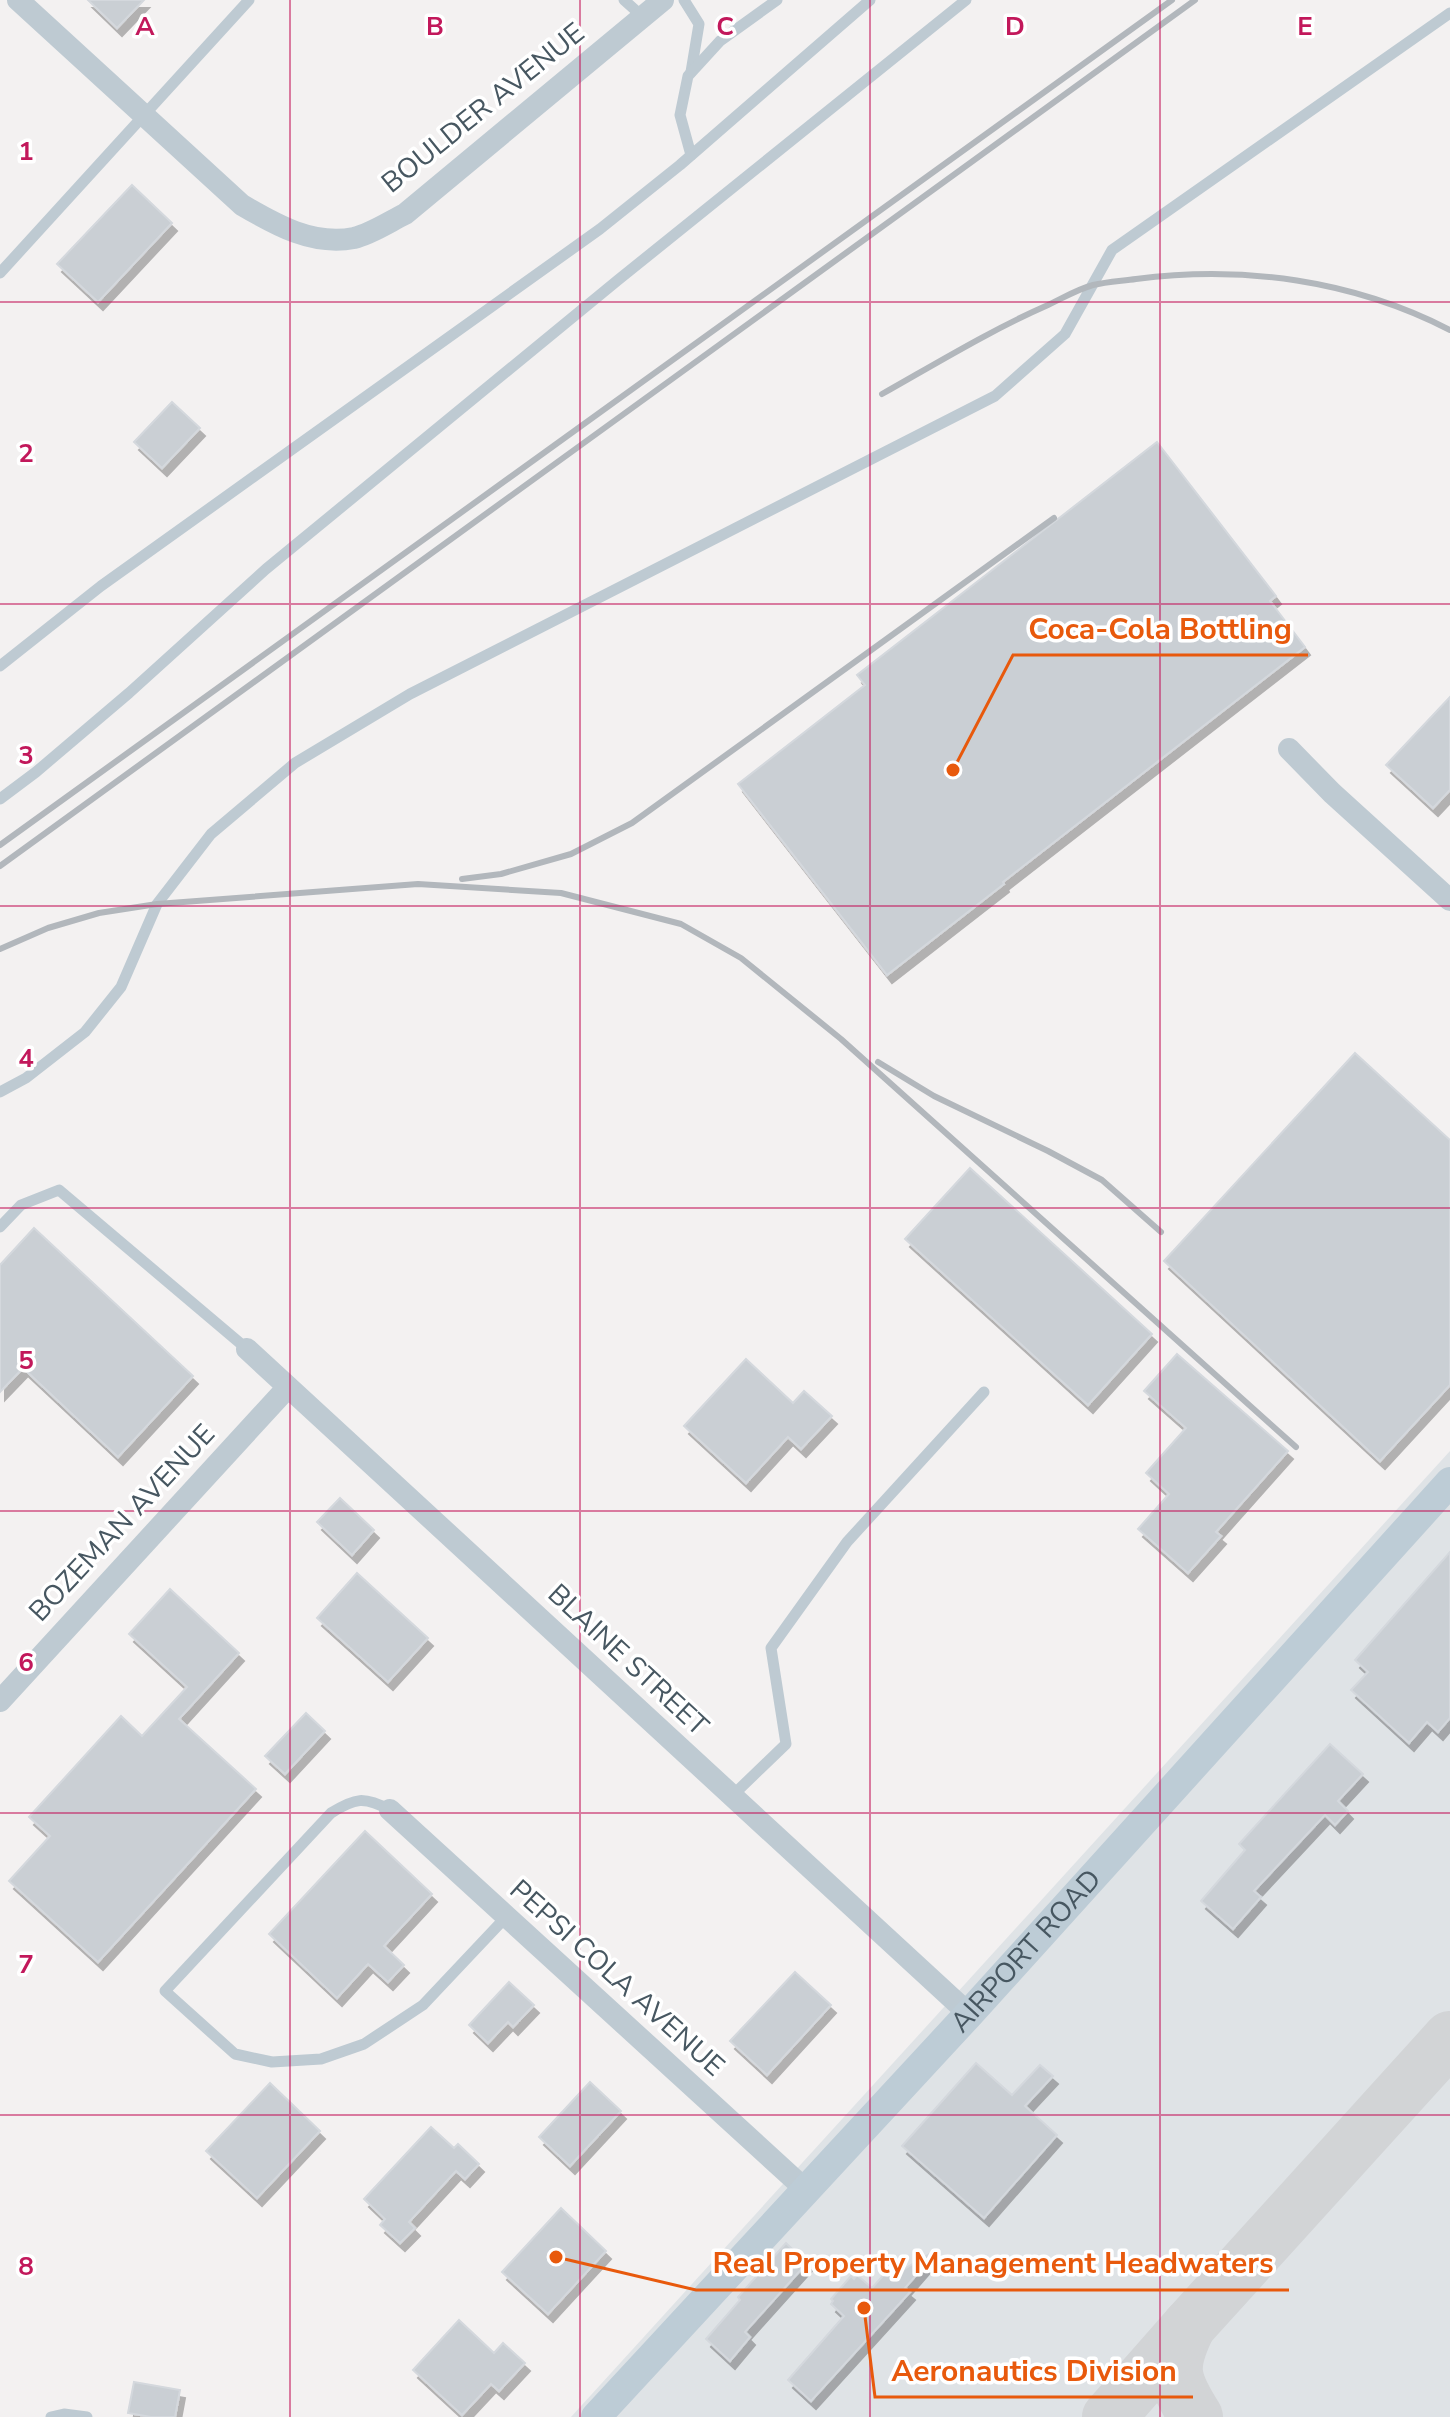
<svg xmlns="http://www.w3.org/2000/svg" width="1450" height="2417" font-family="'Nunito Sans',sans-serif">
	<defs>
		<filter id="shadow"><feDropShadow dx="5" dy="8" stdDeviation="0" flood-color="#0004"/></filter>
	</defs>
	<rect width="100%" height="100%" fill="#f3f1f1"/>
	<!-- airport -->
	<polygon fill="#dfe3e6" points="1450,1451 1450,2417 571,2417"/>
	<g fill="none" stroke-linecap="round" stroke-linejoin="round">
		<!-- taxiway -->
		<g stroke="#d2d4d6" stroke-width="54">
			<path d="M1189,2326C1169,2367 1172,2379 1196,2417"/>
			<polyline points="1109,2417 1189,2326 1450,2038"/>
		</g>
	</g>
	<!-- building -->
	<g fill="#cacfd4" stroke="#d4d8dd" stroke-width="2" filter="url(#shadow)">
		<polygon points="88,0 144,0 117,28"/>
		<polygon points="132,185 172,223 98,302 57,264"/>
		<polygon points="172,402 200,428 162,468 134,442"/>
		<polygon points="1157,442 1276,596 1270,601 1305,647 1003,882 1004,884 887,975 738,784 865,685 857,675"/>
		<polygon points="1450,697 1450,790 1433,808 1386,765"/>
		<polygon points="1355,1053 1450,1140 1450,1385 1380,1461 1164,1261"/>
		<polygon points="970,1168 1152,1334 1088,1405 905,1239"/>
		<polygon points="34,1228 193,1376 118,1457 23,1368 0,1392 0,1265"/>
		<polygon points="1177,1354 1288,1451 1216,1532 1221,1536 1188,1573 1138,1529 1169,1494 1146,1473 1186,1428 1144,1391"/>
		<polygon points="746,1359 793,1403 804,1391 832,1416 801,1449 788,1437 746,1483 684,1426"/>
		<polygon points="340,1498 374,1530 352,1555 317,1522"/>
		<polygon points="1450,1552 1450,1718 1438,1732 1427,1722 1409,1743 1351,1690 1368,1672 1355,1660"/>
		<polygon points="357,1573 428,1638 388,1682 317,1618"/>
		<polygon points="170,1589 239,1653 179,1719 256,1789 98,1962 9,1881 50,1836 29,1817 121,1716 142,1736 187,1687 129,1634"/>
		<polygon points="306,1713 325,1731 285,1774 265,1756"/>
		<polygon points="1330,1744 1363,1774 1338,1801 1348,1811 1335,1825 1325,1815 1254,1891 1261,1897 1233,1929 1201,1901 1245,1850 1239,1844"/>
		<polygon points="365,1831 432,1894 384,1946 404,1965 388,1982 368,1964 337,1998 269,1934"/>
		<polygon points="795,1972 831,2005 767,2075 730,2041"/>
		<polygon points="509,1982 534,2005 513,2027 508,2022 488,2043 469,2025"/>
		<polygon points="976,2063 1012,2095 1040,2065 1053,2076 1025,2106 1057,2135 984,2218 902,2146"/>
		<polygon points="590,2082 621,2111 570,2166 539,2137"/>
		<polygon points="270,2083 320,2131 257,2198 206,2151"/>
		<polygon points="431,2127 454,2148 458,2144 479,2164 465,2179 456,2171 409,2222 415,2228 400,2243 380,2225 385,2219 364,2199"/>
		<polygon points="561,2208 606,2251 548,2314 502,2272"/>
		<polygon points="786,2243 807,2263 745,2332 750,2337 730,2361 706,2339 740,2300 738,2297"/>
		<polygon points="931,2253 933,2256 905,2288 910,2292 811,2401 788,2380 844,2316 831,2304 833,2301 831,2299 851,2276 854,2279 857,2275 872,2288 888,2270 894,2275"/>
		<polygon points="459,2320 494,2353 503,2343 525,2363 499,2391 491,2384 462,2415 413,2370"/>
		<polygon points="134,2382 180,2390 175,2417 151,2417 128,2413"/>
	</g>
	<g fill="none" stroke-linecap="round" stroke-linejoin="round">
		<!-- lane -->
		<g stroke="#becad2" stroke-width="11">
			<polyline points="624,0 643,17"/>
			<polyline points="684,0 699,24 691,72"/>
			<polyline points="691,155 680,115 688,76 720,41 777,0"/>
			<polyline points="0,273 249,0"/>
			<polyline points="0,666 101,586 600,229 680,165 870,0"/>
			<polyline points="0,799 36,772 129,693 266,569 618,280 966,0"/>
			<polyline points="0,1092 26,1078 85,1032 121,987 157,904 211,834 295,763 410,694 995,396 1065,334 1112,250 1450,13"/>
			<polyline points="0,1227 21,1205 59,1190 247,1349"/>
			<polyline points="732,1796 786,1744 771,1648 847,1542 984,1392"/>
			<path d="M390,1810C364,1796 355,1798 331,1813L165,1991L235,2054L272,2062L321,2059L364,2044L423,2005L506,1917"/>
			<polyline points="51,2417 64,2414 87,2417"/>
		</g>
		<!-- street -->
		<g stroke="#becad2" stroke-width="22">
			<path d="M18,0L242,205C276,225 313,246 354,238C371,234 389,222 405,214L663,0"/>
			<polyline points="1289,749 1332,793 1450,900"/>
			<polyline points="247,1349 969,2014"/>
			<polyline points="0,1701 288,1387"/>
			<polyline points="390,1810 806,2190"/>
		</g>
		<!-- secondary -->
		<path stroke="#bdccd6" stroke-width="30" id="s1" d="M596,2417L969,2014L1450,1482"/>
		<!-- rail -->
		<g stroke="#b2b7bc" stroke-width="6">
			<path d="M882,394C937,363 991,330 1048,305C1063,298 1078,289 1093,285C1107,282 1122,281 1136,279C1243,265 1353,280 1450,330"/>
			<polyline points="0,845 1172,0"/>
			<polyline points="0,866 1195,0"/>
			<polyline points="462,879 501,874 571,854 632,823 1054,518"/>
			<polyline points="0,949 48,928 99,913 157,904 418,884 561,893 681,924 741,958 841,1039 1296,1447"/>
			<polyline points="878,1062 934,1096 1048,1151 1102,1180 1161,1232"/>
		</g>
	</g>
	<!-- grid -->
	<path fill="none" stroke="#c2185b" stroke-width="2" stroke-opacity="0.55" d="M290,0V2417M580,0V2417M870,0V2417M1160,0V2417M0,302H1450M0,604H1450M0,906H1450M0,1208H1450M0,1511H1450M0,1813H1450M0,2115H1450"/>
	<g text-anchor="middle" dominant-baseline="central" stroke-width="7" stroke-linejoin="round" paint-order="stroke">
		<!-- street labels -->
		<g font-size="28" fill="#475761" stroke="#fff">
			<text transform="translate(483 108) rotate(-39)">BOULDER AVENUE</text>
			<text transform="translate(122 1523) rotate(-47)">BOZEMAN AVENUE</text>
			<text transform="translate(628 1660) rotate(43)">BLAINE STREET</text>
			<text stroke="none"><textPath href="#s1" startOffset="634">AIRPORT ROAD</textPath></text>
			<text transform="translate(617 1978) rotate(42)">PEPSI COLA AVENUE</text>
		</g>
	</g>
	<g font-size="26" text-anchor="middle" font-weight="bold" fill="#c2185b" stroke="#fff" stroke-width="7" stroke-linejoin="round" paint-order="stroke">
		<text x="145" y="35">A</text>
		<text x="435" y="35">B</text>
		<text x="725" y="35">C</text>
		<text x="1015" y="35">D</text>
		<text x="1305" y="35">E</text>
		<text x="26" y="160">1</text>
		<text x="26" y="462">2</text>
		<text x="26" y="764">3</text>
		<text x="26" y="1067">4</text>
		<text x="26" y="1369">5</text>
		<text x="26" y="1671">6</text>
		<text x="26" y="1973">7</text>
		<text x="26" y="2275">8</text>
	</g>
	<!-- callouts -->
	<path fill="none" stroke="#e8590c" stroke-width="3" d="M953 770L1013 655H1308M556 2257L696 2290H1289M864 2308L875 2397H1193"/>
	<g fill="#e8590c" stroke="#fff" stroke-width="3">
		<circle cx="953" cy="770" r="8"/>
		<circle cx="556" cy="2257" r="8"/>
		<circle cx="864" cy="2308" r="8"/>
	</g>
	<g font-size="30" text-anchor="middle" font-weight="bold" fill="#e8590c" stroke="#fff" stroke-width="7" stroke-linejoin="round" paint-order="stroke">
		<text x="1160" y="639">Coca-Cola Bottling</text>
		<text x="993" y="2273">Real Property Management Headwaters</text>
		<text x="1034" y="2381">Aeronautics Division</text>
	</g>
</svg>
